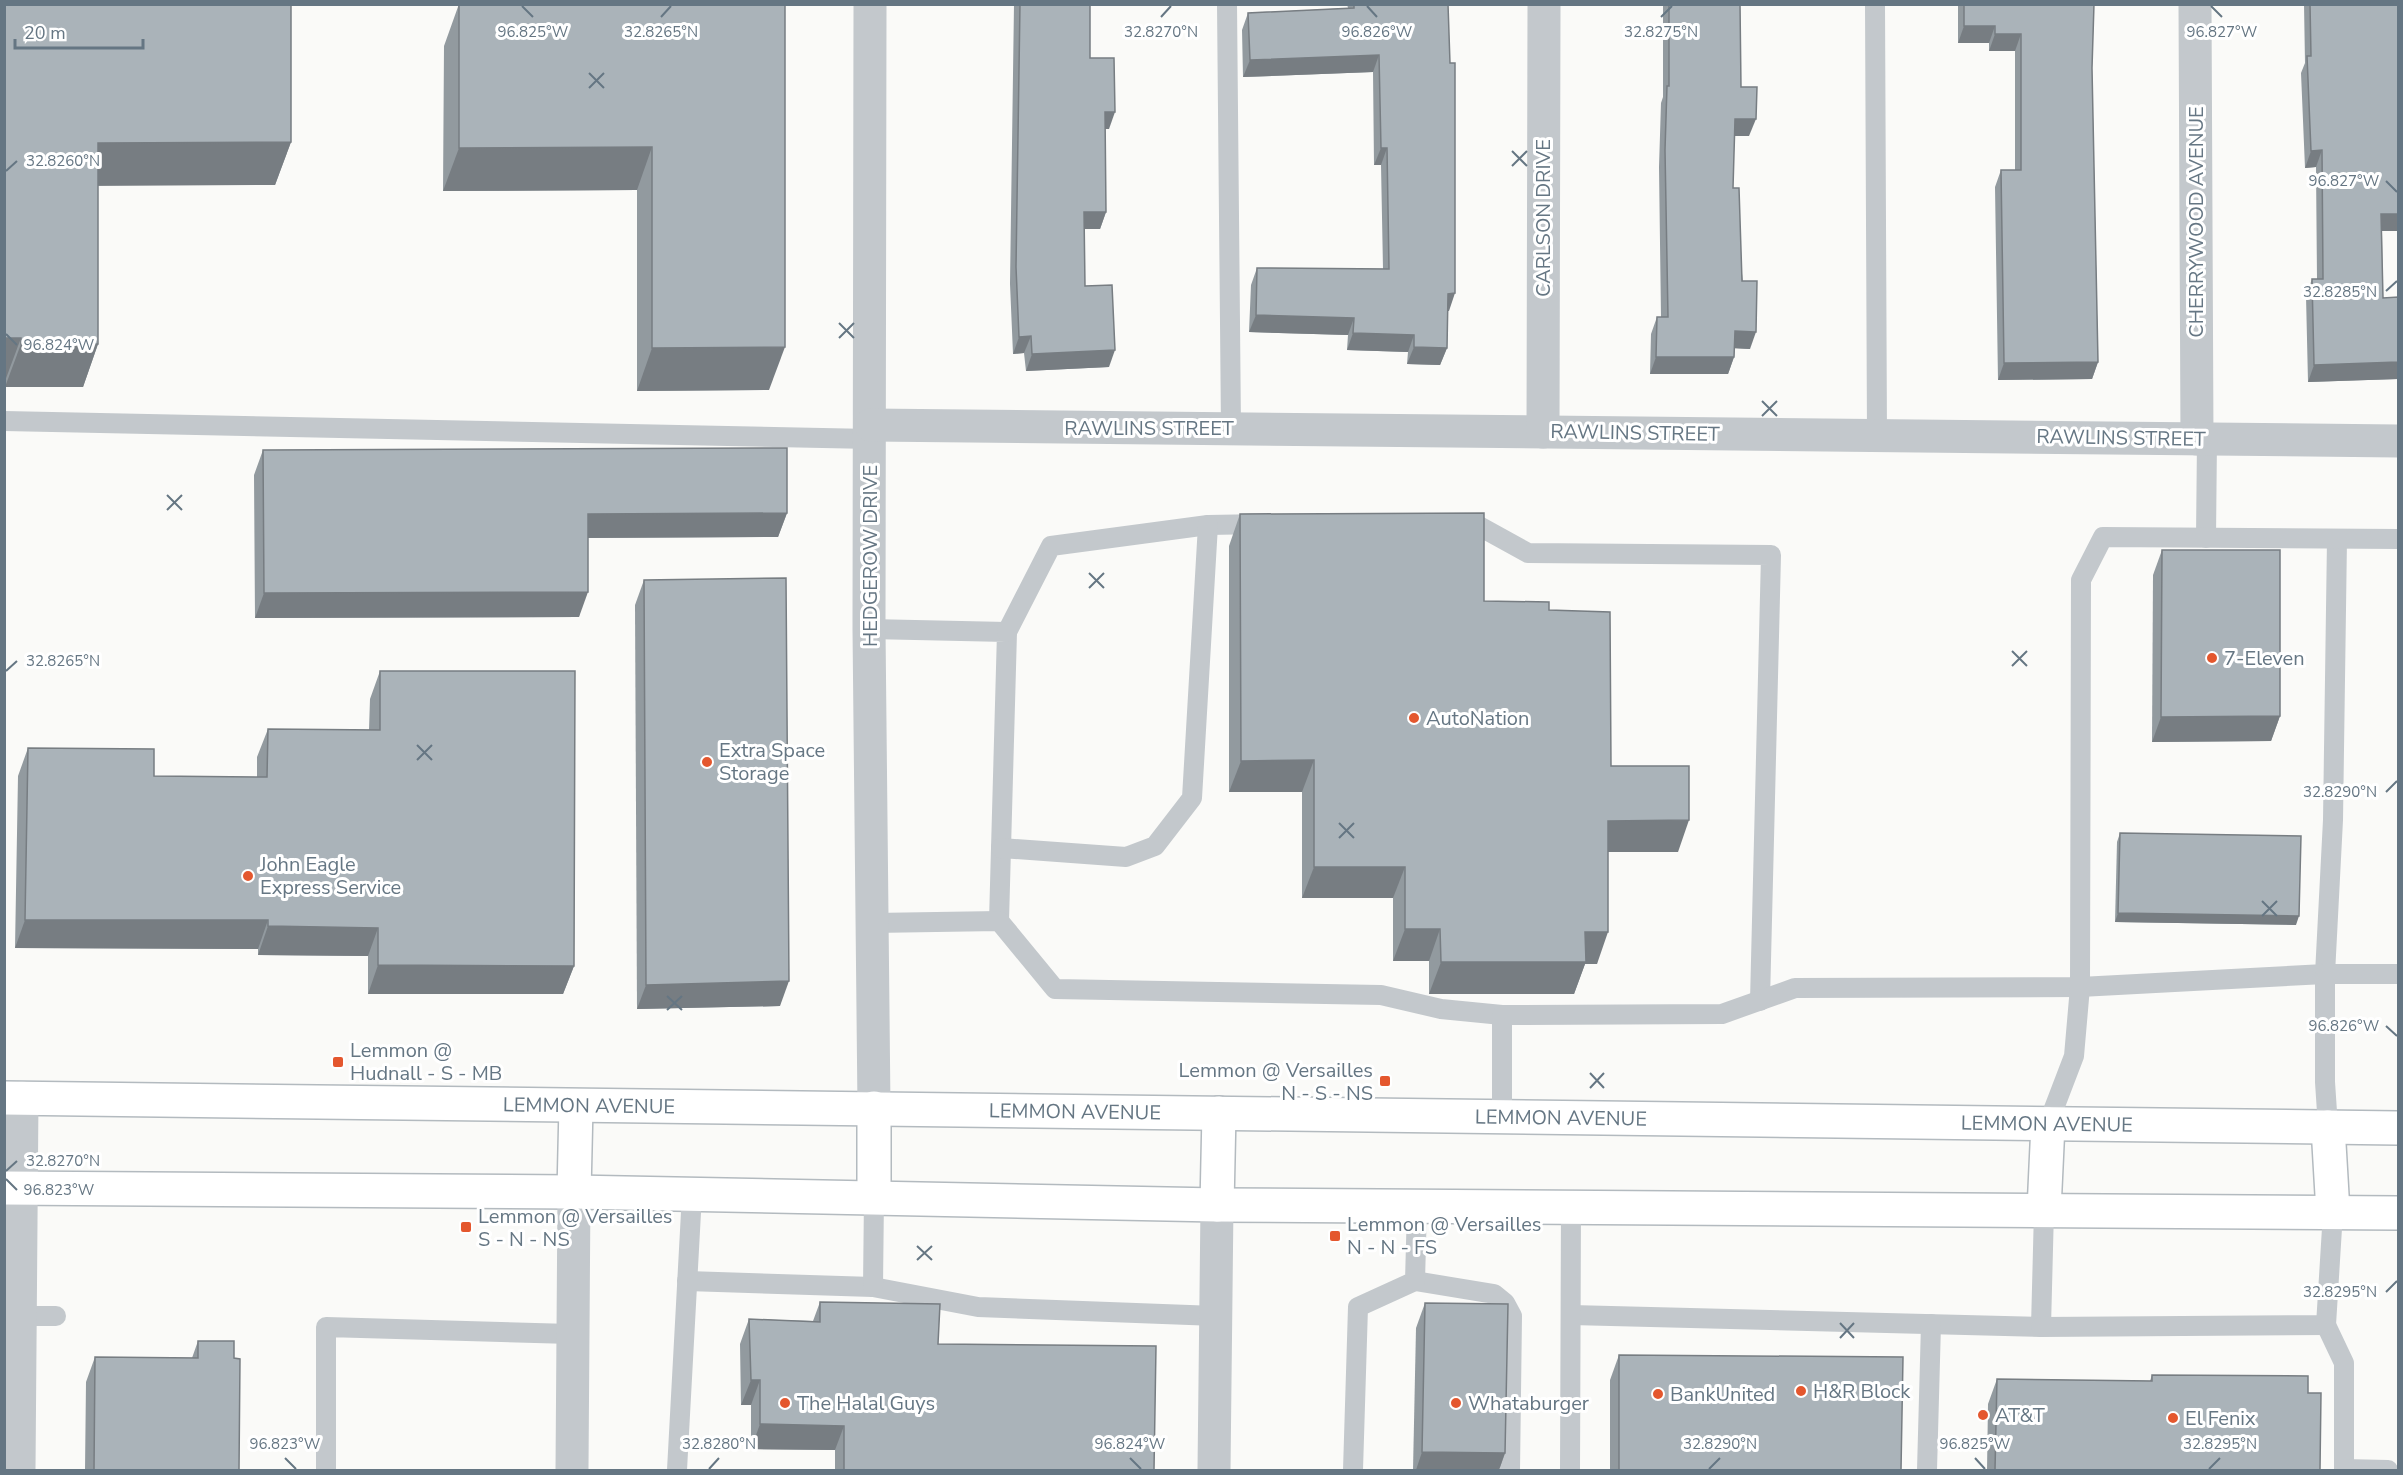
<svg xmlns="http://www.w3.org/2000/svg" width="2403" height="1475" font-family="'Nunito Sans',sans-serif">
	<rect width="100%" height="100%" fill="#fafaf8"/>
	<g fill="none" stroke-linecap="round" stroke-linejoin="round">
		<defs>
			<g id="secondary">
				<path id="s1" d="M4,1098L2398,1128"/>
				<polyline points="2328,1127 2333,1212"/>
				<polyline points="4,1188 574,1192 1217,1205 2398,1213"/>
				<polyline points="574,1192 576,1106"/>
				<polyline points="874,1197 874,1108"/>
				<polyline points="1217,1205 1219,1113"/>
				<polyline points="2044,1210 2048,1124"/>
			</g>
		</defs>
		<!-- secondary casing -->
		<use href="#secondary" stroke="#b3babf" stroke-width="36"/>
		<!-- lane -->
		<g stroke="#c3c8cc" stroke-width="20">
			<polyline points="1227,4 1231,429"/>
			<polyline points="1875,4 1877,436"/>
			<polyline points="4,421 871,439"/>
			<polyline points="1460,525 1479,526 1528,553 1771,555 1760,1001"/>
			<polyline points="2206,538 2207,439"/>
			<polyline points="869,629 1007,632 999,921"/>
			<polyline points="1007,632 1051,546 1208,525 1263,524"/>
			<polyline points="1001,848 1126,857 1155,846 1192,798 1208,525"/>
			<polyline points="873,923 999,921 1055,989 1381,995 1441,1009 1502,1015"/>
			<polyline points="1502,1116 1502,1015 1722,1014 1795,988 2080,987 2325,974 2333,820 2337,539"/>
			<polyline points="2048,1124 2074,1056 2080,987 2081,580 2103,537 2398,539"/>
			<polyline points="2328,1127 2325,1082 2325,974 2398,974"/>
			<polyline points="687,1281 873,1287 978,1307 1216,1316"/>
			<polyline points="1415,1281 1494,1294 1505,1303 1512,1316 1510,1470"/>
			<polyline points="873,1287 874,1197"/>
			<polyline points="1571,1315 2041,1327 2044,1210"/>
			<polyline points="19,1316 56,1316"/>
			<polyline points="2326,1325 2344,1363 2344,1470"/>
			<polyline points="2041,1327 2326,1325 2333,1212"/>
			<polyline points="2344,1469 2388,1470"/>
			<polyline points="326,1470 326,1327 571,1334"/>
			<polyline points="677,1470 692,1194"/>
			<polyline points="1353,1470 1358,1307 1415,1281 1417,1207"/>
			<polyline points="1570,1470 1571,1208"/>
			<polyline points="1927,1470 1931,1324"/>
		</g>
		<!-- street -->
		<g stroke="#c3c8cc" stroke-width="33">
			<polyline points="870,4 869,629 874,1108"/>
			<polyline points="2195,4 2197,439"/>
			<polyline points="871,425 2398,441"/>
			<polyline points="1543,432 1544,4"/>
			<polyline points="19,1470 22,1098"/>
			<polyline points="572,1470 574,1192"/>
			<polyline points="1214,1470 1217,1205"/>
		</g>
		<!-- secondary -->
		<use href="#secondary" stroke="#fff" stroke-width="33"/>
	</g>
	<!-- wall -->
	<g fill="#929a9f">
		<polygon points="4,4 291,142 275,185 98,185 98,344 83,387 5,387 5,381 4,381"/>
		<polygon points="459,4 785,4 769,390 637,391 637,190 443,191 444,46"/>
		<polygon points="1014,4 1090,4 1090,58 1109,129 1105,129 1106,212 1100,229 1084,229 1085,286 1109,367 1026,371 1024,353 1013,354 1010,284"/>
		<polygon points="1347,4 1448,4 1449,311 1448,311 1447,348 1440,365 1407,364 1408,352 1347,350 1348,335 1249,332 1251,285 1257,268 1383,269 1381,165 1374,165 1373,72 1243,77 1242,30 1248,13 1348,8"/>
		<polygon points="1663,4 1740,4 1741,87 1749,136 1734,136 1733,188 1750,349 1735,348 1734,357 1728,374 1650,374 1651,334 1657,317 1661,317 1659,167 1661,103 1663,97"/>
		<polygon points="1958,4 2094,4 2092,68 2098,362 2092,379 1998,380 1995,187 2001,170 2015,170 2015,51 1989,51 1989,43 1958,43"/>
		<polygon points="2304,4 2398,4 2382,231 2383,298 2398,297 2398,379 2308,382 2306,296 2312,279 2317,279 2316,167 2305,168 2301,73 2305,63"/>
		<polygon points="263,450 787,513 778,537 588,538 579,617 255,618 254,475"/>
		<polygon points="1240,514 1484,601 1549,610 1611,766 1678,852 1608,852 1597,964 1585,964 1574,994 1429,994 1429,961 1393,961 1393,898 1302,898 1302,792 1229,792 1229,546"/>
		<polygon points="2162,550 2280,716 2271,741 2152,742 2153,575"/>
		<polygon points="644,580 780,1006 637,1009 635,605"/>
		<polygon points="380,671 574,966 563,994 368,994 368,956 258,955 258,949 15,948 18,776 28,748 154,776 257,777 257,757 268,729 369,730 370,699"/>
		<polygon points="2120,833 2296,925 2115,922 2117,842"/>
		<polygon points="820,1302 938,1344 1154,1470 835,1470 835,1450 751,1449 751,1405 741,1405 740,1344 749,1319 813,1321"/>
		<polygon points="1425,1303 1505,1453 1499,1470 1413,1470 1416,1328"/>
		<polygon points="198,1341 234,1358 239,1470 85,1470 86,1382 95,1357 192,1358"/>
		<polygon points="1619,1355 1901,1470 1610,1470 1610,1380"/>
		<polygon points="2152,1375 2308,1393 2320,1470 1987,1470 1988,1404 1997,1379 2150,1381"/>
	</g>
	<!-- shaded-wall -->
	<g fill="#777d82">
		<polygon points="1964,26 1995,26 1989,43 1958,43"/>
		<polygon points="1995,34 2021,34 2015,51 1989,51"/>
		<polygon points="1379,55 1373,72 1243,77 1250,60"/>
		<polygon points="1105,112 1115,112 1109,129 1099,129"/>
		<polygon points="1735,119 1756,119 1749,136 1729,136"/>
		<polygon points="291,142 275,185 83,186 98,143"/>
		<polygon points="652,147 637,190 443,191 459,148"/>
		<polygon points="1381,148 1387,148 1381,165 1374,165"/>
		<polygon points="2322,150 2316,167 2305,168 2311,151"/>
		<polygon points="1084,212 1106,212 1100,229 1078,229"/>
		<polygon points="2381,214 2398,214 2398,231 2375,231"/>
		<polygon points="1455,293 1449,311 1442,311 1448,294"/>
		<polygon points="1256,315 1354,318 1348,335 1249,332"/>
		<polygon points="1735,331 1756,332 1750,349 1729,348"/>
		<polygon points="1353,333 1414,335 1408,352 1347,350"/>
		<polygon points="1031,336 1024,353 1013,354 1019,337"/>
		<polygon points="4,338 21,338 5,381 4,381"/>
		<polygon points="21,344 98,344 83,387 5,387"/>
		<polygon points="785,347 769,390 637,391 652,348"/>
		<polygon points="1414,347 1447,348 1440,365 1407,364"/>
		<polygon points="1115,350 1109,367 1026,371 1032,354"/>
		<polygon points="1656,357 1734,357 1728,374 1650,374"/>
		<polygon points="2098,362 2092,379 1998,380 2004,363"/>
		<polygon points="2398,362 2398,379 2308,382 2314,365"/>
		<polygon points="787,513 778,537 579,538 588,514"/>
		<polygon points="588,592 579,617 255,618 264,593"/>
		<polygon points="2280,716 2271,741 2152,742 2161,717"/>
		<polygon points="1314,760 1302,792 1229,792 1241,761"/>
		<polygon points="1689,820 1678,852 1596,852 1608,821"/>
		<polygon points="1314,867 1405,867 1393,898 1302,898"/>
		<polygon points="2118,913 2299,916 2296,925 2115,922"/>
		<polygon points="25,920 268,920 258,949 15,948"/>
		<polygon points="268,926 378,928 368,956 258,955"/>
		<polygon points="1405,929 1440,929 1429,961 1393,961"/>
		<polygon points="1585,932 1608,932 1597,964 1585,964 1574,994 1429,994 1441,962"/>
		<polygon points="378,965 574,966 563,994 368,994"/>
		<polygon points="789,981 780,1006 637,1009 646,985"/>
		<polygon points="751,1380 760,1380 751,1405 741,1405"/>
		<polygon points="760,1424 844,1426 835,1450 751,1449"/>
		<polygon points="1422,1452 1505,1453 1499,1470 1416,1470"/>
	</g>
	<!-- building -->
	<g fill="#aab3b9" stroke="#777d82" stroke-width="1.5">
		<polygon points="4,4 291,4 291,142 98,143 98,344 21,344 21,338 4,338"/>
		<polygon points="459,4 785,4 785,347 652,348 652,147 459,148"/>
		<polygon points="1020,4 1090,4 1090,58 1114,58 1115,112 1105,112 1106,212 1084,212 1085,286 1112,285 1115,350 1032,354 1031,336 1019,337 1016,267"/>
		<polygon points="1354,4 1448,4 1450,63 1455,63 1455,293 1448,294 1447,348 1414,347 1414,335 1353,333 1354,318 1256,315 1257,268 1389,269 1387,148 1381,148 1379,55 1250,60 1248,13 1354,8"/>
		<polygon points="1669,4 1740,4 1741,87 1757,87 1756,119 1735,119 1733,188 1739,188 1742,281 1757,281 1756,332 1735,331 1734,357 1656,357 1657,317 1668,317 1665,150 1667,86 1669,86"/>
		<polygon points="1964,4 2094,4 2092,68 2098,362 2004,363 2001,170 2021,170 2021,34 1995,34 1995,26 1964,26"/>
		<polygon points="2310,4 2398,4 2398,214 2381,214 2383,298 2398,297 2398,362 2314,365 2312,279 2323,279 2322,150 2311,151 2307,56 2311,56"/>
		<polygon points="787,448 787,513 588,514 588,592 264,593 263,450"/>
		<polygon points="1484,513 1484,601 1549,602 1549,610 1610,612 1611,766 1689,766 1689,820 1608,821 1608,932 1585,932 1586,962 1441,962 1440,929 1405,929 1405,867 1314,867 1314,760 1241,761 1240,514"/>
		<polygon points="2162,550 2280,550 2280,716 2161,717"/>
		<polygon points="786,578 789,981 646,985 644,580"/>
		<polygon points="380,671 575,671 574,966 378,965 378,928 268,926 268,920 25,920 28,748 154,749 154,776 267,777 268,729 380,730"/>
		<polygon points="2120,833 2301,836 2299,916 2118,913"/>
		<polygon points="820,1302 940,1304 938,1344 1156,1346 1154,1470 844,1470 844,1426 760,1424 760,1380 751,1380 749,1319 820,1322"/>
		<polygon points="1425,1303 1508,1304 1505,1453 1422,1452"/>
		<polygon points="198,1341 234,1341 234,1358 240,1359 239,1470 94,1470 95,1357 198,1358"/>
		<polygon points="1619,1355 1903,1357 1901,1470 1619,1470"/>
		<polygon points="2152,1375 2308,1376 2308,1393 2321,1393 2320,1470 1995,1470 1997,1379 2152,1381"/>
	</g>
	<!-- ticks -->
	<path fill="none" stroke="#657683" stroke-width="2" d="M522,6L533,17M1367,6L1377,17M2211,6L2222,17M661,17L671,6M1161,17L1171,6M1661,17L1672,6M589,73L604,88M589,88L604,73M1512,151L1527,166M1512,166L1527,151M6,171L17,161M2386,181L2397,192M2386,291L2397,281M839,323L854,338M6,334L17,345M839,338L854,323M1762,401L1777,416M1762,416L1777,401M167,495L182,510M167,510L182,495M1089,573L1104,588M1089,588L1104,573M2012,651L2027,666M2012,666L2027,651M6,671L17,661M417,745L432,760M417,760L432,745M2386,792L2397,781M1339,823L1354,838M1339,838L1354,823M2262,901L2277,916M2262,916L2277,901M667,996L682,1010M667,1010L682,996M2386,1026L2397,1036M1590,1073L1604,1088M1590,1088L1604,1073M6,1171L17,1161M6,1179L17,1190M917,1246L932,1260M917,1260L932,1246M2386,1292L2397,1281M1840,1323L1854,1338M1840,1338L1854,1323M285,1458L296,1469M1130,1458L1141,1469M1975,1458L1985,1469M709,1469L719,1458M1709,1469L1720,1458M2209,1469L2220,1458"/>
	<!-- markers -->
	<g fill="#e4572e" stroke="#fff" stroke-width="2">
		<circle cx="2212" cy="658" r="6"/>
		<circle cx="1414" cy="718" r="6"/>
		<circle cx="707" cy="762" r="6"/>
		<circle cx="248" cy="876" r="6"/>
		<rect x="332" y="1056" width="12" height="12" rx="3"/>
		<rect x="1379" y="1075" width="12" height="12" rx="3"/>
		<rect x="460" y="1221" width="12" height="12" rx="3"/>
		<rect x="1329" y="1230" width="12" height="12" rx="3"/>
		<circle cx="1801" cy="1391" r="6"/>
		<circle cx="1658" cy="1394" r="6"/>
		<circle cx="785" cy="1403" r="6"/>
		<circle cx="1456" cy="1403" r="6"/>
		<circle cx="1983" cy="1415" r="6"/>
		<circle cx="2173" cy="1418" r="6"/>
	</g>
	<g text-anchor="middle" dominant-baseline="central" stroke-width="6" stroke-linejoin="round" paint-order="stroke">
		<!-- street labels -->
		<g font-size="20" fill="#657683" stroke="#fff">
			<text transform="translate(1543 218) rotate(-90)">CARLSON DRIVE</text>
			<text transform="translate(2196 222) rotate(-90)">CHERRYWOOD AVENUE</text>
			<text x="1149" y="428">RAWLINS STREET</text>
			<text transform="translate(1635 433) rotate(1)">RAWLINS STREET</text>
			<text transform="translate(2121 438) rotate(1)">RAWLINS STREET</text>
			<text transform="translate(870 556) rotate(-90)">HEDGEROW DRIVE</text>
			<text stroke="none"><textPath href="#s1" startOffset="585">LEMMON AVENUE</textPath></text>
			<text stroke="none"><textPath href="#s1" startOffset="1071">LEMMON AVENUE</textPath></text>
			<text stroke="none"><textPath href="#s1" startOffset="1557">LEMMON AVENUE</textPath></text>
			<text stroke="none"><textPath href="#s1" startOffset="2043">LEMMON AVENUE</textPath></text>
		</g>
		<!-- poi labels -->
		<g font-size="20" fill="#657683" stroke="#fff" text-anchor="start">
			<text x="2224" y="658">7-Eleven</text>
			<text x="1426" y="718">AutoNation</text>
			<text x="719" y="750">Extra Space<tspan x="719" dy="23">Storage</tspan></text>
			<text x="260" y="864">John Eagle<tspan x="260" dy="23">Express Service</tspan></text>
			<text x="350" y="1050">Lemmon @<tspan x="350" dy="23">Hudnall - S - MB</tspan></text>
			<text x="1373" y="1070" text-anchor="end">Lemmon @ Versailles<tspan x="1373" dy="23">N - S - NS</tspan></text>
			<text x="478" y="1216">Lemmon @ Versailles<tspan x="478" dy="23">S - N - NS</tspan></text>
			<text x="1347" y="1224">Lemmon @ Versailles<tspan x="1347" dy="23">N - N - FS</tspan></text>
			<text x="1813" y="1391">H&amp;R Block</text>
			<text x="1670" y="1394">BankUnited</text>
			<text x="797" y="1403">The Halal Guys</text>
			<text x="1468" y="1403">Whataburger</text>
			<text x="1995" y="1415">AT&amp;T</text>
			<text x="2185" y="1418">El Fenix</text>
		</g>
	</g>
	<g font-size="15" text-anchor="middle" fill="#657683" stroke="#fff" stroke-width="6" stroke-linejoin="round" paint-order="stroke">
		<text x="533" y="37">96.825°W</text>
		<text x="661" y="37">32.8265°N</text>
		<text x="1161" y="37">32.8270°N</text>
		<text x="1377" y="37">96.826°W</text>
		<text x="1661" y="37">32.8275°N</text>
		<text x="2222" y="37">96.827°W</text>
		<text x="63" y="166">32.8260°N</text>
		<text x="2344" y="186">96.827°W</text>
		<text x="2340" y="297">32.8285°N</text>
		<text x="59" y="350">96.824°W</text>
		<text x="63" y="666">32.8265°N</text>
		<text x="2340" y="797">32.8290°N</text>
		<text x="2344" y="1031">96.826°W</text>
		<text x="63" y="1166">32.8270°N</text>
		<text x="59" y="1195">96.823°W</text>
		<text x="2340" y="1297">32.8295°N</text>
		<text x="2220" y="1449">32.8295°N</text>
		<text x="285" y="1449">96.823°W</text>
		<text x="719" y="1449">32.8280°N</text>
		<text x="1130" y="1449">96.824°W</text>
		<text x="1720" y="1449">32.8290°N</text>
		<text x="1975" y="1449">96.825°W</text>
	</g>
	<!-- border -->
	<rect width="2403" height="1475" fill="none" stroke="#657683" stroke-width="12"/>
	<!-- scale -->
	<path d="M15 39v9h128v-9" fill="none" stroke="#657683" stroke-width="3"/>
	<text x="24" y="39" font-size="18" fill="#657683" stroke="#ffffff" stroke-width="4.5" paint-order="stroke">20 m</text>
</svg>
